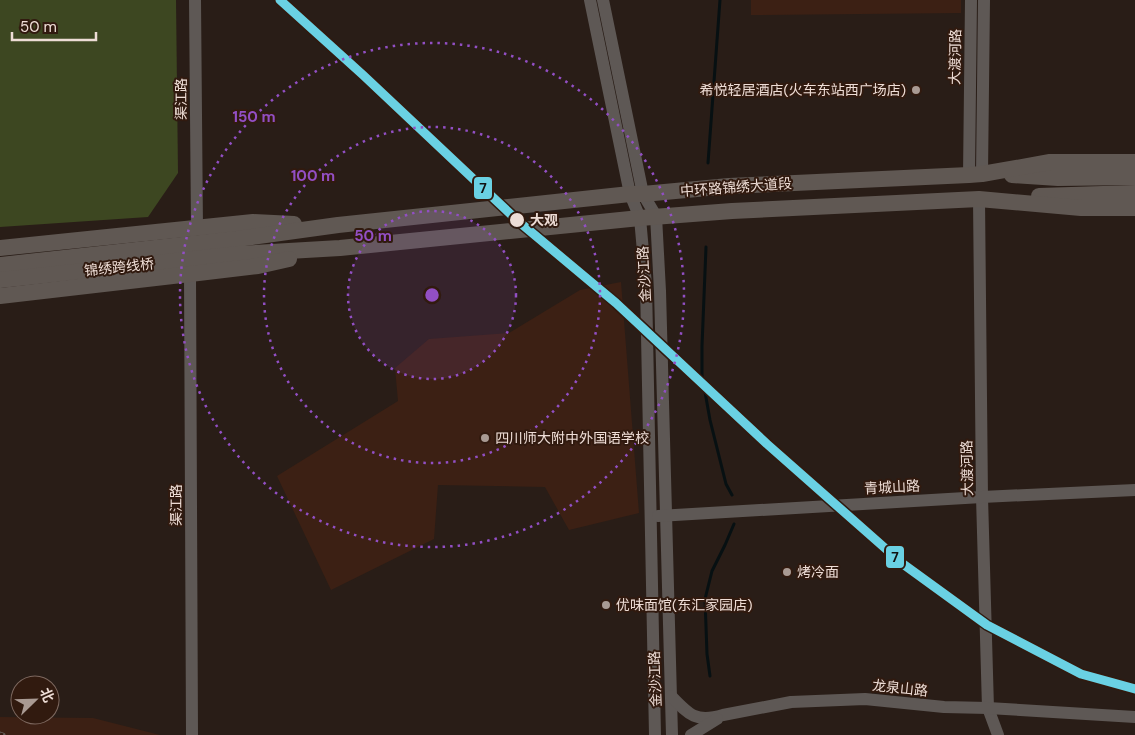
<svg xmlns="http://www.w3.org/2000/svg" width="1135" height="735" font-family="'DM Sans','Noto Sans SC',sans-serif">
	<rect width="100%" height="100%" fill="#291d17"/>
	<!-- built -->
	<g fill="#3c2014">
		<polygon points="751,0 961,0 961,13 751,15"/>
		<polygon points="621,282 639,513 569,530 545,487 438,485 434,539 331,590 277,476 398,401 395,368 429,339 509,333 580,290"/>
		<polygon points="0,717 93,718 160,735 0,735"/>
	</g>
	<!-- green -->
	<polygon fill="#3d4721" points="0,0 176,0 178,173 148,217 0,227"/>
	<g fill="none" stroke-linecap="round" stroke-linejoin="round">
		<!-- stream -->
		<g stroke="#071012" stroke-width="3">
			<polyline points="708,163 720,0"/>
			<polyline points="706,247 702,346 702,375 710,420 726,484 732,495"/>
			<polyline points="710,676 707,654 705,599 712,571 725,545 734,524"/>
		</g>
		<!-- minor -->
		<g stroke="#5e5855" stroke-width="12">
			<polyline points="195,0 197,228"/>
			<polyline points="590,0 630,194 640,218 646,285 655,735"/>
			<polyline points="603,0 643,194 656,216 660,291 672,735"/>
			<polyline points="982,174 984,0"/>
			<polyline points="969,175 971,0"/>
			<polyline points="979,199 982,497 988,708 998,735"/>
			<polyline points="190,274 192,735"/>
			<polyline points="658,516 982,497 1135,490"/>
			<path d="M671,696C689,715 696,723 723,715L791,702L865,699L944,707L988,708L1135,717"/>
			<polyline points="691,735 717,719"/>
		</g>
		<!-- major -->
		<g stroke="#605853" stroke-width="16">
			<polyline points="1012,175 1058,178 1135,177"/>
			<polyline points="1039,196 1135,193"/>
			<polyline points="0,248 253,222 294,224"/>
			<polyline points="0,265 237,239 338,225 630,194 643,194 729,186 969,175 982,174 1050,162 1135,162"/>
			<polyline points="0,280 239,254 340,248 640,218 732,211 979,199 1081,208 1135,208"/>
			<polyline points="0,296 190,274 258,266 289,259"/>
		</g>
		<defs>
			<polyline id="rail" points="0,734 3,735"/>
		</defs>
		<!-- rail casing -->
		<use href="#rail" stroke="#645d58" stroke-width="5"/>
		<!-- rail -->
		<use href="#rail" stroke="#311a0f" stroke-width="3" stroke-dasharray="9" stroke-linecap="butt"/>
		<defs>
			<polyline id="metro-1" points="280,0 363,75 518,221 616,303 767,444 903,564 987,625 1081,674 1135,689"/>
		</defs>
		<!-- metro-1 casing -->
		<use href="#metro-1" stroke="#311a0f" stroke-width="12"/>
		<!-- metro-1 -->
		<use href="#metro-1" stroke="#6ad1e3" stroke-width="9"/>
	</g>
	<!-- distance rings -->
	<circle cx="432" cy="295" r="84" fill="#924fc4" fill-opacity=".12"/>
	<g fill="none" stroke="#924fc4" stroke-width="2.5" stroke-dasharray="2.5 5">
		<circle cx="432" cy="295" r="84"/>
		<circle cx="432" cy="295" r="168"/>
		<circle cx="432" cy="295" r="252"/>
	</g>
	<!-- markers -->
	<g fill="#a99a93" stroke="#311a0f" stroke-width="2">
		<circle cx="916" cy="90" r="5"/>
		<circle cx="485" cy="438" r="5"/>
		<circle cx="787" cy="572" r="5"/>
		<circle cx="606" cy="605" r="5"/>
	</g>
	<circle fill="#eeddd6" stroke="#311a0f" stroke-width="2" cx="517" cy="220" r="8"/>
	<g text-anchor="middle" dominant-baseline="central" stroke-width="4" stroke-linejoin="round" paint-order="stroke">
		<!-- street labels -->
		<g font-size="14" fill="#eeddd6" stroke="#311a0f">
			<text transform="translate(955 57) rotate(-89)">大渡河路</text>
			<text transform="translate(181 99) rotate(-90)">渠江路</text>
			<text transform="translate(736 187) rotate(-4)">中环路锦绣大道段</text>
			<text transform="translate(119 267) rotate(-6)">锦绣跨线桥</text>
			<text transform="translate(644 274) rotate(-93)">金沙江路</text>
			<text transform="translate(967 468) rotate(-91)">大渡河路</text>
			<text transform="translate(892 487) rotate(-3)">青城山路</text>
			<text transform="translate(176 505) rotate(-90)">渠江路</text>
			<text transform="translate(655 679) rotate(-92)">金沙江路</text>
			<text transform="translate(900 688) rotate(6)">龙泉山路</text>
		</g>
		<!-- poi labels -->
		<g font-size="14" fill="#eeddd6" stroke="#311a0f" text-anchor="start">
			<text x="906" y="90" text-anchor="end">希悦轻居酒店(火车东站西广场店)</text>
			<text x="495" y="438">四川师大附中外国语学校</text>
			<text x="797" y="572">烤冷面</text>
			<text x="616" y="605">优味面馆(东汇家园店)</text>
		</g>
		<!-- stop labels -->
		<g font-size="14" font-weight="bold" fill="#eeddd6" stroke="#311a0f" text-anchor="start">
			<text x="530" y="220">大观</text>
		</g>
	</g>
	<circle cx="432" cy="295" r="8" fill="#924fc4" stroke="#311a0f" stroke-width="2.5"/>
	<g font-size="15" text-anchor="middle" font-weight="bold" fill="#924fc4" stroke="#311a0f" stroke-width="4" stroke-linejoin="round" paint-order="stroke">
		<text x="254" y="122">150 m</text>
		<text x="313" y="181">100 m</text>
		<text x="373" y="241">50 m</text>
	</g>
	<g stroke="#311a0f" stroke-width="2">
		<rect x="473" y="176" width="20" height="24" rx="5" fill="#6ad1e3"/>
		<rect x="885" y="545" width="20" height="24" rx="5" fill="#6ad1e3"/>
	</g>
	<g font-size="14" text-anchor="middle" font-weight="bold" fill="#111">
		<text x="483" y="193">7</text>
		<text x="895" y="562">7</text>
	</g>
	<!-- north arrow -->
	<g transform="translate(35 700) rotate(67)"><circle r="24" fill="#311a0f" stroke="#7d685f"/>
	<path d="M0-4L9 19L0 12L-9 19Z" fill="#a99a93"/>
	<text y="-8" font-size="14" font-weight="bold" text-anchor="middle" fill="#eeddd6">北</text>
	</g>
	<!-- scale -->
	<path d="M12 32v8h84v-8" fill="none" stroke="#eeddd6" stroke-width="2.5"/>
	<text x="20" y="32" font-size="15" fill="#eeddd6" stroke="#311a0f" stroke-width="4" paint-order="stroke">50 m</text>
</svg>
